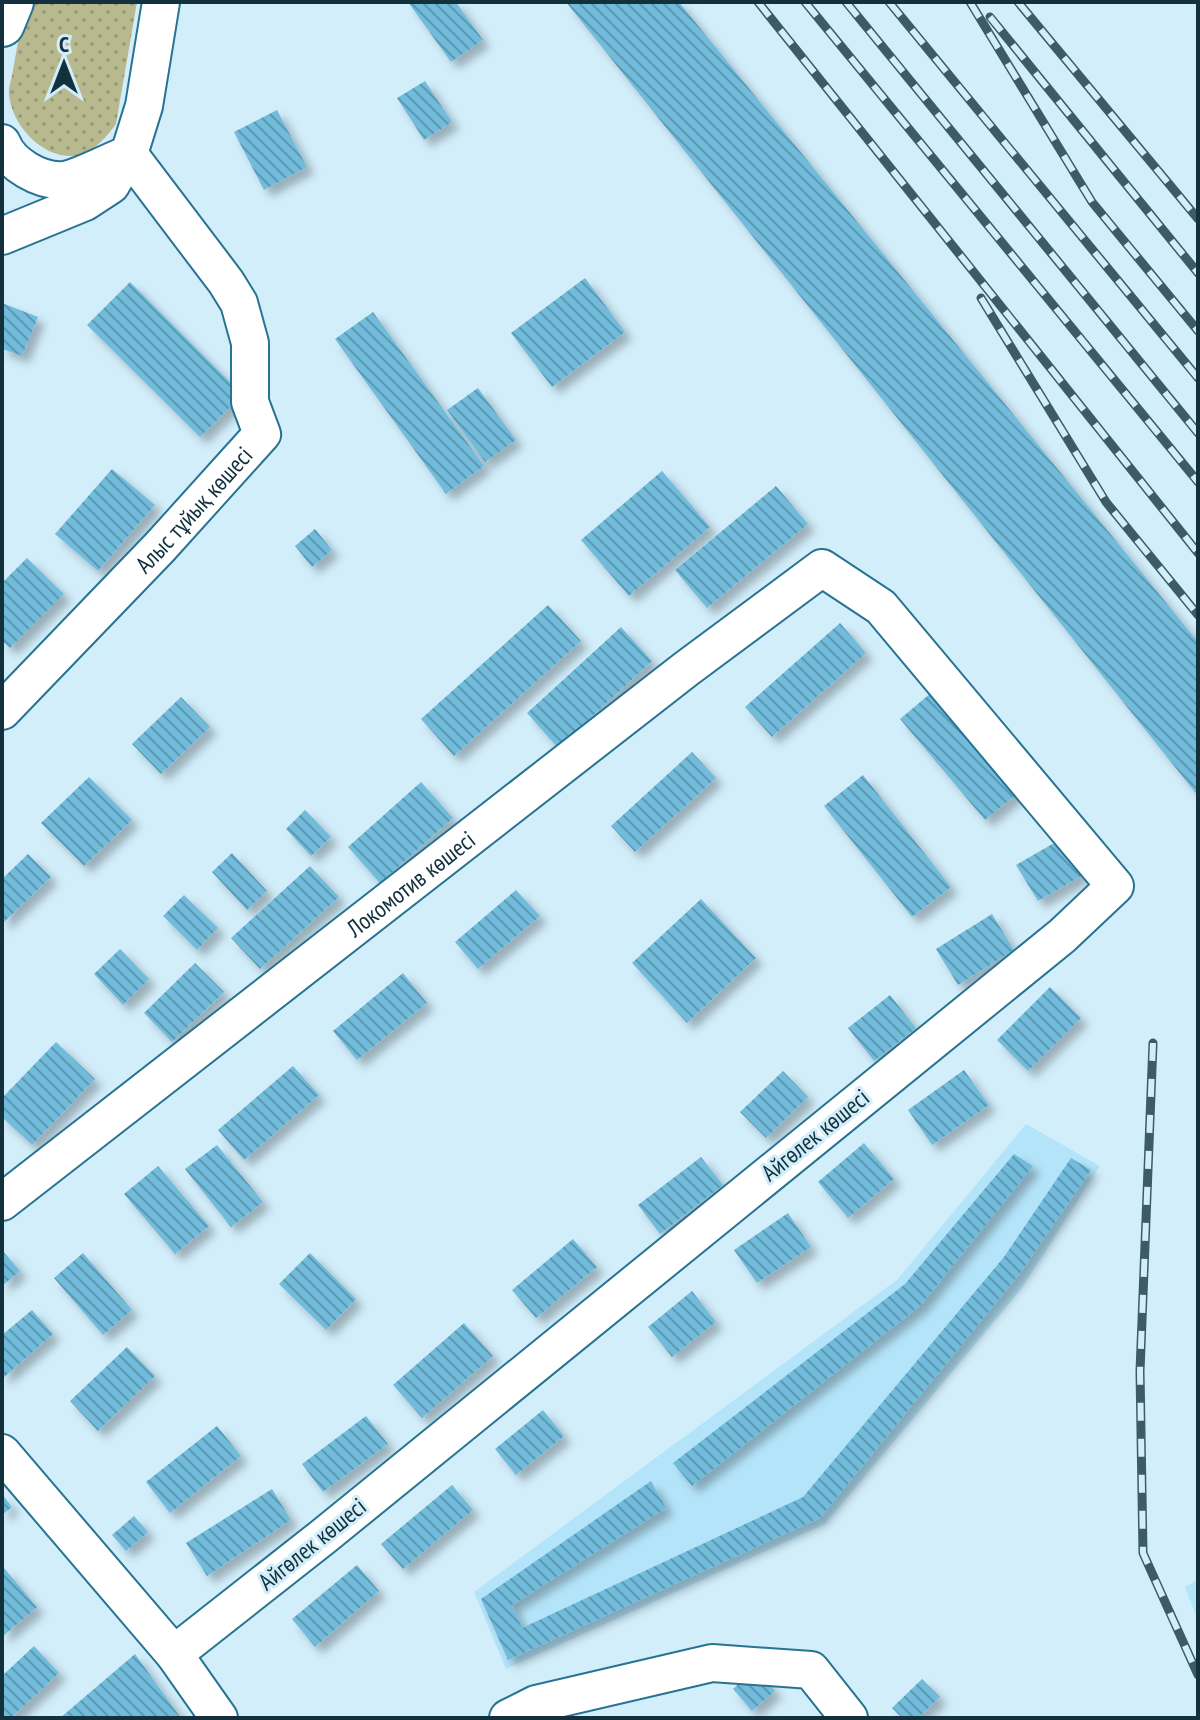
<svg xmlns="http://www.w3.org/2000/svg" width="1200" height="1720" font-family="'PT Sans Narrow',sans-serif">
	<defs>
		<pattern id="grass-dots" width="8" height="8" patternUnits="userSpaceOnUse" patternTransform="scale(2)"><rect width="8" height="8" fill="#b9b98f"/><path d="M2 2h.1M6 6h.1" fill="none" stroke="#959776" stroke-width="1.8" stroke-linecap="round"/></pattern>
		<pattern id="building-back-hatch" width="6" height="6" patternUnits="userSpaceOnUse" patternTransform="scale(2)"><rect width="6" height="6" fill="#72bbdb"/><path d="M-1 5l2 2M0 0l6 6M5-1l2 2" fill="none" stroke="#5c99b3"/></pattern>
		<filter id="shadow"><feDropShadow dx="7" dy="7" stdDeviation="4" flood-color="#0004"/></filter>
	</defs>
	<rect width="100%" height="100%" fill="#d2eefb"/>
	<!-- built -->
	<g fill="#b4e4fa">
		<polygon points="1026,1124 1100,1166 1022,1288 825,1524 506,1669 474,1592 898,1279"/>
		<polygon points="1198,1580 1198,1621 1185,1587"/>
	</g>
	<!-- grass -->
	<path fill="url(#grass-dots)" d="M25,2H137L116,124C106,138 91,155 72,156C41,157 12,125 9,95C8,88 12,78 13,70C17,48 21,25 25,2Z"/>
	<!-- building -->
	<g fill="url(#building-back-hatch)" filter="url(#shadow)">
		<polygon points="408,2 456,2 483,40 451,62"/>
		<polygon points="566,2 679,2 1198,642 1198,796"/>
		<polygon points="425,81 452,122 424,140 397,98"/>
		<polygon points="277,110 307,167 264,190 234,132"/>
		<polygon points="585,278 625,332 552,387 511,333"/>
		<polygon points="130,282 243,395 200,437 87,325"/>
		<polygon points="2,303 38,317 22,356 2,349"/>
		<polygon points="373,312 484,466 446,494 335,339"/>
		<polygon points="478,388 516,440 485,462 447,410"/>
		<polygon points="112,469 155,505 98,571 55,534"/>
		<polygon points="662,471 710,527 629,596 581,540"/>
		<polygon points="776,486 808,524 707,608 675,570"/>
		<polygon points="315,529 332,550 312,567 295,546"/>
		<polygon points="27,558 64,594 10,648 2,641 2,583"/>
		<polygon points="548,605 581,641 454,756 421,719"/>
		<polygon points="840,623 866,653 772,737 745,707"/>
		<polygon points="621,627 652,661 558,748 527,713"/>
		<polygon points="938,687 1024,788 985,820 900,719"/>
		<polygon points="181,697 210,727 161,774 132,744"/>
		<polygon points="692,752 716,778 635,852 611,826"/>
		<polygon points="863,775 951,887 912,917 824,806"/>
		<polygon points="89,777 132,820 84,866 41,823"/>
		<polygon points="421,782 453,818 380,883 348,847"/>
		<polygon points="305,810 331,837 311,856 286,829"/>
		<polygon points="1061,839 1083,875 1038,901 1016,865"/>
		<polygon points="232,853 267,891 247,910 212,872"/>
		<polygon points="28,854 51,877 2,924 2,879"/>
		<polygon points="310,866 339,897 260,969 231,938"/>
		<polygon points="516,890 540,916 478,969 455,942"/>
		<polygon points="184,895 218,928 197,950 163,916"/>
		<polygon points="701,899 756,958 687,1023 632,963"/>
		<polygon points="992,914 1014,950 958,985 936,949"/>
		<polygon points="120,949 149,979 123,1005 94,974"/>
		<polygon points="195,963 224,992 172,1042 144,1013"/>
		<polygon points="403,973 427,1003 357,1060 333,1031"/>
		<polygon points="1050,987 1081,1018 1028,1071 997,1040"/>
		<polygon points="890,995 916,1028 874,1061 848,1028"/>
		<polygon points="56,1042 95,1079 32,1145 2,1117 2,1098"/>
		<polygon points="293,1066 319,1095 244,1160 218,1130"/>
		<polygon points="964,1070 989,1105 932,1145 908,1110"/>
		<polygon points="783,1071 808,1097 766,1138 740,1112"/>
		<polygon points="864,1143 894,1179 848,1218 818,1182"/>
		<polygon points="217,1145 263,1202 231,1227 185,1169"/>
		<polygon points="1014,1154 1033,1166 921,1305 692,1486 673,1463 905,1284"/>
		<polygon points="701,1157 723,1185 660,1234 638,1205"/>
		<polygon points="1071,1158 1091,1170 1021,1272 820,1518 508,1660 481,1599 651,1481 666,1508 512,1605 522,1628 803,1497 1004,1257"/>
		<polygon points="158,1166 209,1226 175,1254 124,1194"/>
		<polygon points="788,1213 811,1247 757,1283 734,1250"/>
		<polygon points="573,1239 597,1267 536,1318 512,1290"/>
		<polygon points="2,1250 20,1271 2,1286"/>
		<polygon points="83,1253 132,1310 103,1335 54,1278"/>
		<polygon points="310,1253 356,1299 326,1330 279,1284"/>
		<polygon points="692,1291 716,1322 672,1357 648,1327"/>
		<polygon points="32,1310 53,1334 2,1379 2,1335"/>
		<polygon points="464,1323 493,1356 422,1418 393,1385"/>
		<polygon points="127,1347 155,1376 98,1431 70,1401"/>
		<polygon points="543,1410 564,1436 516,1475 495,1449"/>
		<polygon points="366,1416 388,1444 323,1492 302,1464"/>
		<polygon points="217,1426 241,1456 170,1513 146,1482"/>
		<polygon points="452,1485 473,1510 403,1569 381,1544"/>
		<polygon points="272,1489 291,1520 207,1576 186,1543"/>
		<polygon points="2,1494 12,1507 2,1515"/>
		<polygon points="134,1516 148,1532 126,1551 112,1535"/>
		<polygon points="357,1565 379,1591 315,1647 292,1619"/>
		<polygon points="4,1568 37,1607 2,1637 2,1570"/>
		<polygon points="34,1646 59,1673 11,1718 2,1718 2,1676"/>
		<polygon points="135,1654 181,1718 60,1718"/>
		<polygon points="756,1668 775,1691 752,1711 733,1689"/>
		<polygon points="922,1679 940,1697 918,1718 902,1718 892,1708"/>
	</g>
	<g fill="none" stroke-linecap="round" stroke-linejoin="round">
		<defs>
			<g id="minor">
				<path d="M2,143C10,164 40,182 64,180C79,178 112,160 129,154"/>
				<polyline points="2,236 85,202 111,185 129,154 144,106 161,2"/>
				<path id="s1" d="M2,711L160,547L262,434L250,402V343L239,303L226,282L129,154"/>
				<path id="s2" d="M2,1202L686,669L822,568L881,607L1115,886L1062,936L324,1536L174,1654"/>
				<polyline points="2,1453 174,1654 219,1718"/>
				<polyline points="508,1718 536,1704 712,1663 811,1670 849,1718"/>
			</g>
			<polyline id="major" points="2,24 11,2"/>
		</defs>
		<!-- minor casing -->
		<use href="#minor" stroke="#277391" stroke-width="40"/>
		<!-- major casing -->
		<use href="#major" stroke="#277391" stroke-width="48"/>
		<!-- minor -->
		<use href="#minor" stroke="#fff" stroke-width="36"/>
		<!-- major -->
		<use href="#major" stroke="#fff" stroke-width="44"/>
		<defs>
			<g id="rail">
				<polyline points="758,2 1198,553"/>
				<polyline points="805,2 1198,482"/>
				<polyline points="846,2 1198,433"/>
				<polyline points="889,2 1198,378"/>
				<polyline points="970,2 1092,202 1198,331"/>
				<polyline points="1018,2 1198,219"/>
				<polyline points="990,17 1198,273"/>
				<polyline points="981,298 1106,502 1198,615"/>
				<polyline points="1153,1043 1140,1371 1143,1553 1198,1675"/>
			</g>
		</defs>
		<!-- rail casing -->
		<use href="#rail" stroke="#3d5b67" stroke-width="9"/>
		<!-- rail -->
		<use href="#rail" stroke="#d2eefb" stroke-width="6" stroke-dasharray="18" stroke-linecap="butt"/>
	</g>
	<g text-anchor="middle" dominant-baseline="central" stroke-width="6" stroke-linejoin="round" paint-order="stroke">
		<!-- street labels -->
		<g font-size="24" fill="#12313d" stroke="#d2eefb">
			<text stroke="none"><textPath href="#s1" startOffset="278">Алыс тұйық көшесі</textPath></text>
			<text stroke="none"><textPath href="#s2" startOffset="518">Локомотив көшесі</textPath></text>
			<text transform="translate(815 1135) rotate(-39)">Айгөлек көшесі</text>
			<text transform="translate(312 1544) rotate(-39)">Айгөлек көшесі</text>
		</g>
	</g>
	<!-- border -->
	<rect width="1200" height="1720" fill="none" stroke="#12313d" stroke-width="8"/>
	<!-- north arrow -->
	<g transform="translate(64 64)" stroke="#d2eefb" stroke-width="6" paint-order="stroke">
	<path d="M0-6L14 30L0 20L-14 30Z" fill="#12313d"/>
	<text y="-12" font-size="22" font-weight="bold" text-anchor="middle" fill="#12313d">С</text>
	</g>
</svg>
